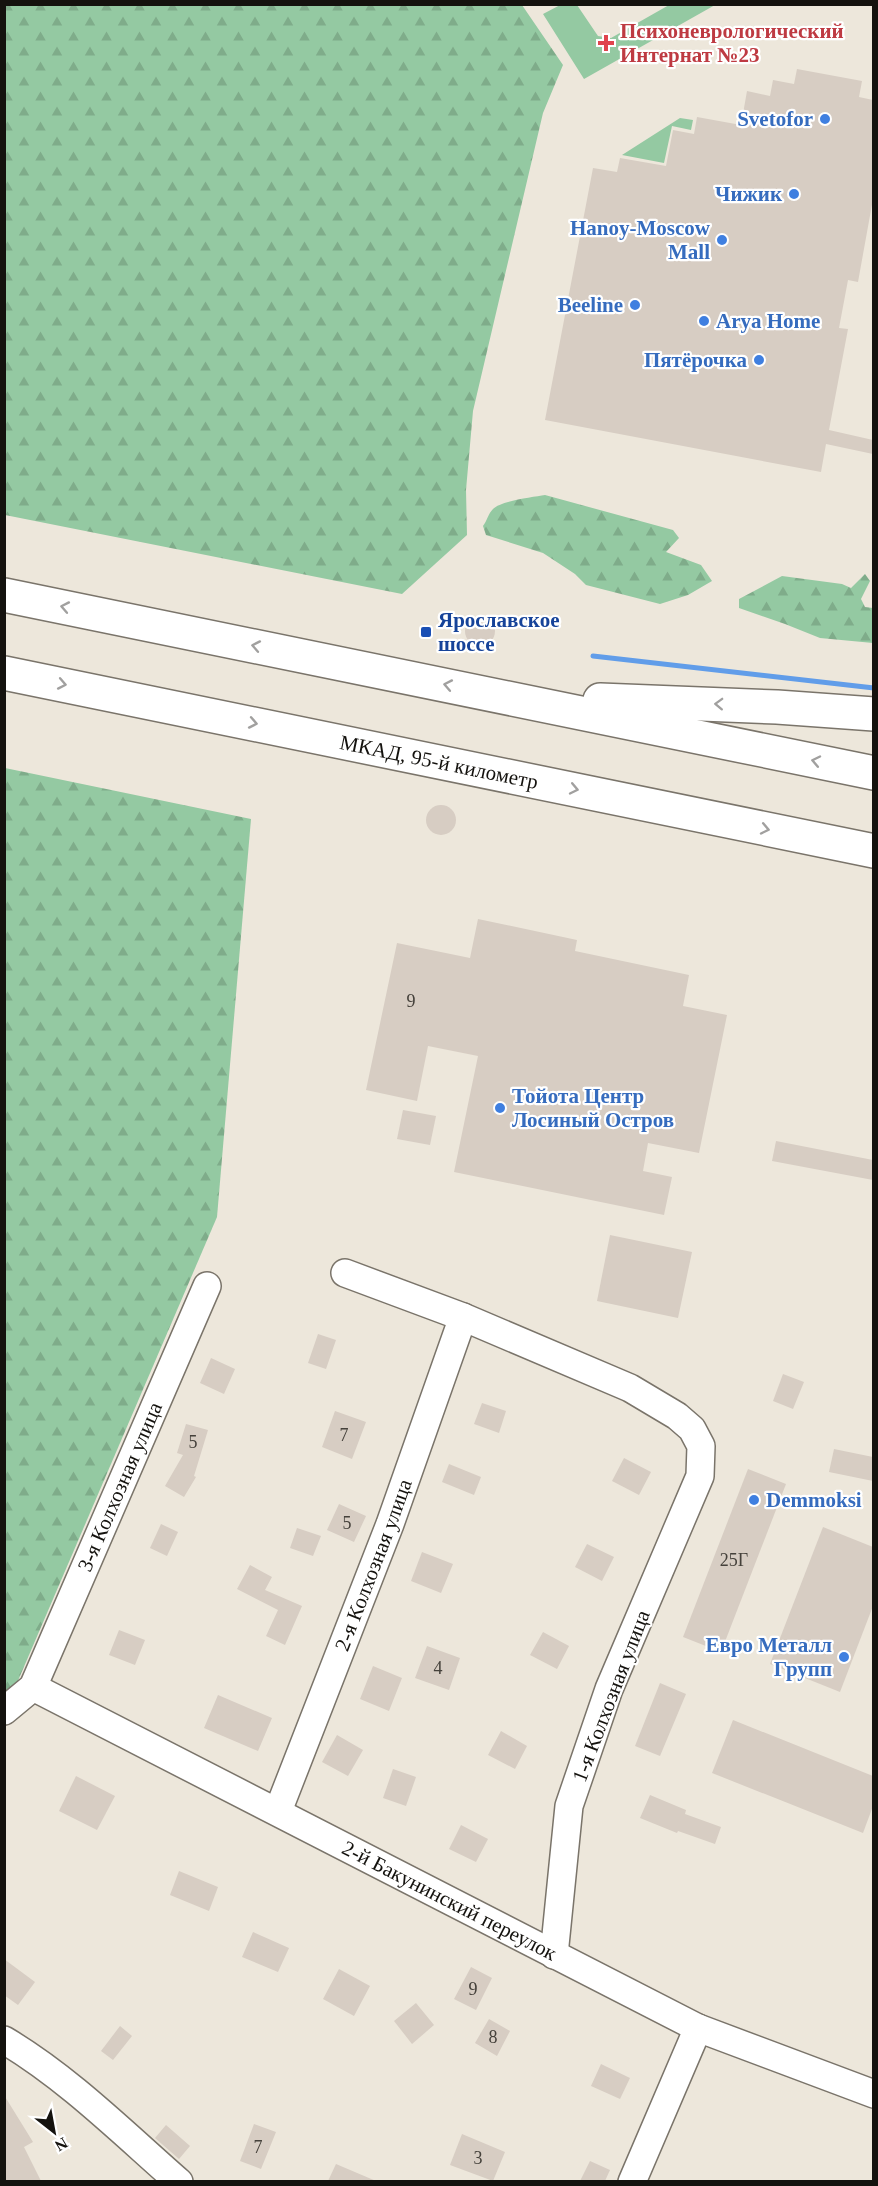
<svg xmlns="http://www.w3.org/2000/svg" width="878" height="2186" font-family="Georgia,serif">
	<defs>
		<pattern id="forest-firs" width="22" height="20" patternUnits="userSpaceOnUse" patternTransform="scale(1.5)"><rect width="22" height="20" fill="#94c9a2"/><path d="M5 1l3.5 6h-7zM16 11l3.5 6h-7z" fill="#7fac8a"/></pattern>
	</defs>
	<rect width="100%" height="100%" fill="#ede7db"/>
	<!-- grass -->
	<g fill="#94c9a2">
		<polygon points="562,4 577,5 598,36 611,38 669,5 715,5 584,79 543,14"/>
		<polygon points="680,118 693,120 691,130 672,126 664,163 622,155"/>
	</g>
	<!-- forest -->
	<g fill="url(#forest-firs)">
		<polygon points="4,5 522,5 563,65 543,113 473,411 466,490 467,535 402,594 5,515"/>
		<path d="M545,495L673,530L679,538L666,552L701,565L712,581L688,595L660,604L586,585L575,574L543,553L486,535L483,526C487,521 488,514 493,509C500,501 533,497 545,495Z"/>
		<polygon points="865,574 870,581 861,599 865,607 873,608 873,643 820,638 785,624 739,608 739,599 782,576 842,584 851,588"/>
		<polygon points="5,768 251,819 217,1217 17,1683 5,1694"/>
	</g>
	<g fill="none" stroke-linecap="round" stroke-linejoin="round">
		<!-- stream -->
		<polyline stroke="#619de9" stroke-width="5" points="593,656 874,688"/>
	</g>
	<!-- building -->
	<g fill="#d7cdc3">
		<polygon points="797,69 862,81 859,97 873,100 873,199 858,282 848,280 839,328 848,329 829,430 873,440 873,454 826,444 821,472 545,420 593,168 617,172 620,158 666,166 673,130 694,134 697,117 741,125 747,91 770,96 773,80 794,84"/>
		<circle cx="480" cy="631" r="15"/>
		<circle cx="441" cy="820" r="15"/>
		<polygon points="478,919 577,940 575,951 689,975 683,1006 727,1015 699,1153 648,1143 643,1171 672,1177 664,1215 454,1172 478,1056 428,1046 417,1101 366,1090 397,943 470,958"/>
		<polygon points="403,1110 436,1116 430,1145 397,1139"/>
		<polygon points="776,1141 873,1160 873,1180 772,1161"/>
		<polygon points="610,1235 692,1252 678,1318 597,1301"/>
		<polygon points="318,1334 336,1340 326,1369 308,1363"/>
		<polygon points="211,1358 235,1369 224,1394 200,1383"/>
		<polygon points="783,1374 804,1382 793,1409 773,1401"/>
		<polygon points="482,1403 506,1411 499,1433 474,1424"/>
		<polygon points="335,1411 366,1422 352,1459 322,1447"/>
		<polygon points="186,1424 208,1430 194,1476 196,1477 184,1497 165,1486 183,1455 177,1453"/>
		<polygon points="834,1449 873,1457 873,1481 829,1472"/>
		<polygon points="624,1458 651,1472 639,1495 612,1481"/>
		<polygon points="449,1464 481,1477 474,1495 442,1482"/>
		<polygon points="748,1469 786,1484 721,1652 683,1637"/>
		<polygon points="339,1504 366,1516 354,1542 327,1530"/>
		<polygon points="161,1524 178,1532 167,1556 150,1548"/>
		<polygon points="823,1527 873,1547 873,1606 840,1692 770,1664"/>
		<polygon points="297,1528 321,1536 313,1556 290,1548"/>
		<polygon points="587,1544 614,1557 602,1581 575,1567"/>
		<polygon points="422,1552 453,1564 441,1593 411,1581"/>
		<polygon points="250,1565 272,1577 265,1590 302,1606 285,1645 266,1636 278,1610 237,1589"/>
		<polygon points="119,1630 145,1640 135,1665 109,1655"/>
		<polygon points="543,1632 569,1646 557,1669 530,1655"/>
		<polygon points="427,1646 460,1658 449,1690 415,1678"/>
		<polygon points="373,1666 402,1678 389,1711 360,1699"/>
		<polygon points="660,1683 686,1694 660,1756 635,1746"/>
		<polygon points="218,1695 272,1718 258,1751 204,1728"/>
		<polygon points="733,1720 873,1776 873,1806 863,1833 712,1773"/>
		<polygon points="501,1731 527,1746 515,1769 488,1755"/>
		<polygon points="337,1735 363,1750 348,1776 322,1762"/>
		<polygon points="393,1769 416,1777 406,1806 383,1798"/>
		<polygon points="76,1776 115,1796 97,1830 59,1811"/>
		<polygon points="650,1795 686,1810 685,1814 721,1827 715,1844 678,1831 677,1833 640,1818"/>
		<polygon points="461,1825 488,1839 476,1862 449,1849"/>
		<polygon points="179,1871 218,1887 209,1911 170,1895"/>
		<polygon points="253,1932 289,1948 278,1972 242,1957"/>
		<polygon points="4,1959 35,1982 18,2005 4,1995"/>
		<polygon points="471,1967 492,1978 476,2010 454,1999"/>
		<polygon points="339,1969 370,1986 354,2016 323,1999"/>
		<polygon points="416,2003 434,2025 412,2044 394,2021"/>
		<polygon points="489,2019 510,2031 497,2056 475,2043"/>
		<polygon points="120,2026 132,2036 113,2060 101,2051"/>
		<polygon points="601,2064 630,2078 620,2099 591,2086"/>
		<polygon points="4,2095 33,2142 24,2147 41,2181 4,2181"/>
		<polygon points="254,2124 276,2132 261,2169 240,2161"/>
		<polygon points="166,2125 190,2146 179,2159 155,2138"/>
		<polygon points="462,2134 505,2152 493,2181 450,2165"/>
		<polygon points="590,2161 610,2170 605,2181 580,2181"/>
		<polygon points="336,2164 376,2181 328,2181"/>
	</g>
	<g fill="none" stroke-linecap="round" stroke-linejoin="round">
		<defs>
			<g id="minor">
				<polyline points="345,1273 463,1317 630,1388 677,1416 692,1429 701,1446 700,1476 609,1689 569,1806 554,1955"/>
				<path id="s1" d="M33,1687L698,2028L874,2094"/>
				<path id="s2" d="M4,1711L33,1687L207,1286"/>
				<path id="s3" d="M278,1811L390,1524L463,1317"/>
				<path d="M4,2040C68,2078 123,2133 179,2182"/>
				<polyline points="632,2182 698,2028"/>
			</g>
			<g id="highway">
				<polyline points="4,595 874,773"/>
				<path id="s4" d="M4,673L874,851"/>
				<polyline points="600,700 777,707 874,714"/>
			</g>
		</defs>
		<!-- minor casing -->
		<use href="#minor" stroke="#7a746a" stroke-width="30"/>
		<!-- highway casing -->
		<use href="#highway" stroke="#7a746a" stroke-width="36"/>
		<!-- minor -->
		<use href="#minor" stroke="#fff" stroke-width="27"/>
		<!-- highway -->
		<use href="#highway" stroke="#fff" stroke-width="33"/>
	</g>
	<!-- one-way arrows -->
	<defs><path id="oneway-chevron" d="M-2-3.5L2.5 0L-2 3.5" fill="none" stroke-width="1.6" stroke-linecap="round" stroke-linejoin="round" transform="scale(1.5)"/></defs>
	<g stroke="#a1a09f">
		<use href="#oneway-chevron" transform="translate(65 607) rotate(-169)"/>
		<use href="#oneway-chevron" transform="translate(256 646) rotate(-169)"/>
		<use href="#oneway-chevron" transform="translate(62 684) rotate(11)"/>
		<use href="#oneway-chevron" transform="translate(448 685) rotate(-169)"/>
		<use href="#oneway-chevron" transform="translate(719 704) rotate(-178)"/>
		<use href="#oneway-chevron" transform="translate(253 723) rotate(11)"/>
		<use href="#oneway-chevron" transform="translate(816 761) rotate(-168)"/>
		<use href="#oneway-chevron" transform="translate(574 789) rotate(12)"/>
		<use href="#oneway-chevron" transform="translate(765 829) rotate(12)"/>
	</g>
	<!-- markers -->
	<path fill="#e0444e" stroke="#fff" stroke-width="2" d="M603 34h6v6h6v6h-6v6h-6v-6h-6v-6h6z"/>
	<g fill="#3f7fe0" stroke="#fff" stroke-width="2">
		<circle cx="825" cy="119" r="6"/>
		<circle cx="794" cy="194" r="6"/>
		<circle cx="722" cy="240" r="6"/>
		<circle cx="635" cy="305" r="6"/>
		<circle cx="704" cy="321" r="6"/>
		<circle cx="759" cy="360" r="6"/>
		<circle cx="500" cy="1108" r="6"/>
		<circle cx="754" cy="1500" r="6"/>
		<circle cx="844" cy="1657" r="6"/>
	</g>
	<rect fill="#1a4fb4" stroke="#fff" stroke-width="2" x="420" y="626" width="12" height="12" rx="3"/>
	<g text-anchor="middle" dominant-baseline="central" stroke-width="4.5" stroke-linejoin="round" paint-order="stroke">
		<!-- number labels -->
		<g font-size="18" fill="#45413b">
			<text x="411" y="1001">9</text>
			<text x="344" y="1435">7</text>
			<text x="193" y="1442">5</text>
			<text x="347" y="1523">5</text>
			<text x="734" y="1560">25Г</text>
			<text x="438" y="1668">4</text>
			<text x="473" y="1989">9</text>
			<text x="493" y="2037">8</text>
			<text x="258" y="2147">7</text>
			<text x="478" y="2158">3</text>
		</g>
		<!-- health labels -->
		<g font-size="21" font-weight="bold" fill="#be3a42" stroke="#fff" text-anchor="start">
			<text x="620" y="31">Психоневрологический<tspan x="620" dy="24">Интернат №23</tspan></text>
		</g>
		<!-- shop labels -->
		<g font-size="21" font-weight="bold" fill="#366cbe" stroke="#fff" text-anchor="end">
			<text x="813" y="119">Svetofor</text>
			<text x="782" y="194">Чижик</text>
			<text x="710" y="228">Hanoy-Moscow<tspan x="710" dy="24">Mall</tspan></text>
			<text x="623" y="305">Beeline</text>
			<text x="716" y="321" text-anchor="start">Arya Home</text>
			<text x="747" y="360">Пятёрочка</text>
			<text x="512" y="1096" text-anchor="start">Тойота Центр<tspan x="512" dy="24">Лосиный Остров</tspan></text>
			<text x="766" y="1500" text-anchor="start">Demmoksi</text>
			<text x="832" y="1645">Евро Металл<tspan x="832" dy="24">Групп</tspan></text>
		</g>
		<!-- transit labels -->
		<g font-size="21" font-weight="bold" fill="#164399" stroke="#fff" text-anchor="start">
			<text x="438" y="620">Ярославское<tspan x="438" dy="24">шоссе</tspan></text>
		</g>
		<!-- street labels -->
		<g font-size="21" fill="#14120e" stroke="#fff">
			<text stroke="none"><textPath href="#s4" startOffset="444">МКАД, 95-й километр</textPath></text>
			<text stroke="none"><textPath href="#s2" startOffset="256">3-я Колхозная улица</textPath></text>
			<text stroke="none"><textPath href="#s3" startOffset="264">2-я Колхозная улица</textPath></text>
			<text transform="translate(611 1696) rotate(-69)">1-я Колхозная улица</text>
			<text stroke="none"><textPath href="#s1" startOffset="468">2-й Бакунинский переулок</textPath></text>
		</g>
	</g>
	<!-- border -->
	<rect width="878" height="2186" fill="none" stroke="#14120e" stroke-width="12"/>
	<!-- north arrow -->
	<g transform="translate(54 2132) rotate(149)" stroke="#ffffff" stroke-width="4.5" paint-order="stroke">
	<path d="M0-4.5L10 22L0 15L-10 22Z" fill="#14120e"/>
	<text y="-9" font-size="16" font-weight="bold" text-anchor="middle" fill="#14120e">N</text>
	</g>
</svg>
